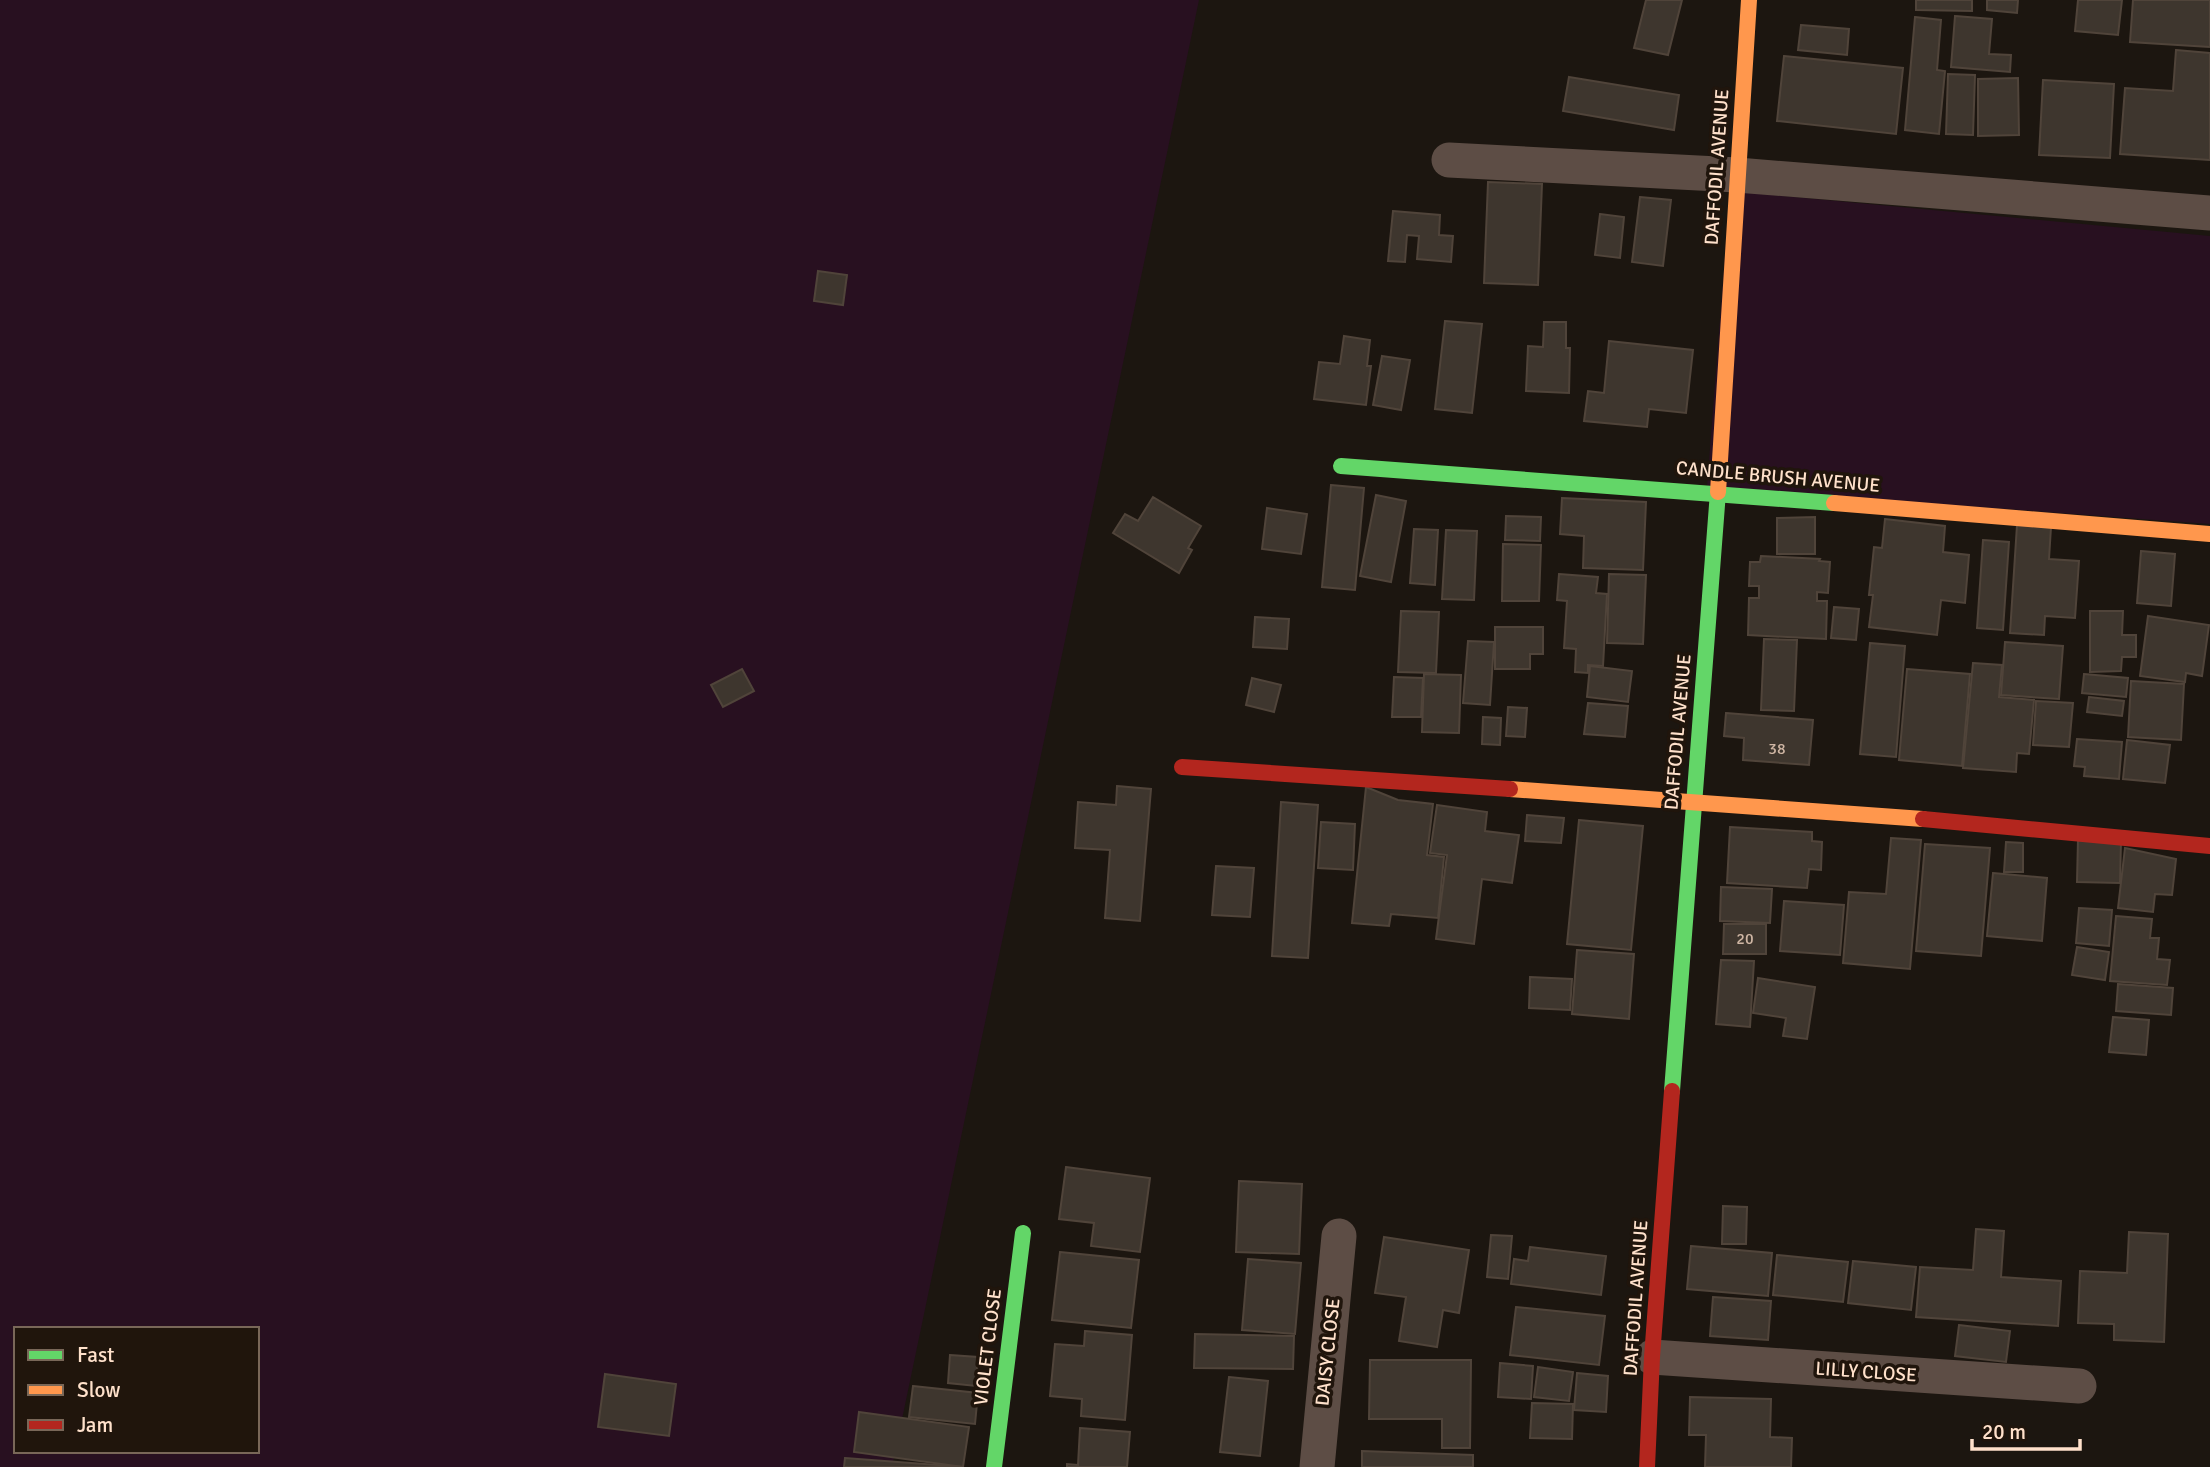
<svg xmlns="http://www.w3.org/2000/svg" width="2210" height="1467" font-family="Signika,sans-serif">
	<rect width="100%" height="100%" fill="#1c1610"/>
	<!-- green -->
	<g fill="#281020" fill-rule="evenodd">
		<path d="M0,0H1199L892,1467H0ZM16,1329H257V1451H16Z"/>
		<polygon points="1730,191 2210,236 2210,524 1707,487"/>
	</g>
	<!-- building -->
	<g fill="#3e362e" stroke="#50443a" stroke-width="2">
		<polygon points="1646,0 1682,0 1668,55 1634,48"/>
		<polygon points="1916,0 1972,0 1972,11 1916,10"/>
		<polygon points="1987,0 2018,0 2017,13 1987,10"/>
		<polygon points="2078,0 2122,0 2118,35 2075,31"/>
		<polygon points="2133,0 2210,0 2210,47 2130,42"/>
		<polygon points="1955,16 1992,19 1989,54 2011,55 2010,72 1951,67"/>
		<polygon points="1915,17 1941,20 1937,70 1945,71 1939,134 1905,130"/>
		<polygon points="1801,25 1849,29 1847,55 1798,50"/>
		<polygon points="2176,50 2210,53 2210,160 2120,154 2125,88 2173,91"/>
		<polygon points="1784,56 1903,68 1896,134 1777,121"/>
		<polygon points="1948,74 1975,75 1973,135 1946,134"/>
		<polygon points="1569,77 1679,95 1674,130 1563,111"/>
		<polygon points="2018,78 2019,135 1978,136 1978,79"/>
		<polygon points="2043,80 2114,84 2110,158 2039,155"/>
		<polygon points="1488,182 1542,184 1538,285 1484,283"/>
		<polygon points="1640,197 1671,200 1663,266 1632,262"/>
		<polygon points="1393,211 1440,215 1439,235 1453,236 1451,262 1417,259 1419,236 1407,235 1405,262 1388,261"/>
		<polygon points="1600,214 1624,217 1620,258 1595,255"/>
		<polygon points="818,271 847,275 843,305 814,301"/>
		<polygon points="1445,321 1482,324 1472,413 1435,409"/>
		<polygon points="1544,322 1566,322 1566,348 1570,348 1569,393 1526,391 1528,346 1543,347"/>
		<polygon points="1344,336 1370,340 1367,366 1371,366 1366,405 1314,399 1319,362 1340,364"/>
		<polygon points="1609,341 1693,350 1686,413 1649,409 1647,427 1584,421 1588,391 1604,393"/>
		<polygon points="1382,356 1410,360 1401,410 1373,405"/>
		<polygon points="1331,485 1364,488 1355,590 1322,587"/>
		<polygon points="1376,495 1406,501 1391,582 1360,576"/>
		<polygon points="1153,497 1201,526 1188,548 1192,550 1179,573 1113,533 1125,514 1138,521"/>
		<polygon points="1562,498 1646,502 1643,570 1583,568 1584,536 1560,534"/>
		<polygon points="1267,508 1307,514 1301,554 1262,549"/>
		<polygon points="1506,516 1541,517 1540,541 1505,540"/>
		<polygon points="1815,517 1815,554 1777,554 1777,518"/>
		<polygon points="1885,519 1945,526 1943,552 1969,555 1965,603 1941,600 1937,635 1869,627 1873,595 1869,595 1874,547 1882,548"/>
		<polygon points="2017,525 2051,527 2049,559 2079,561 2075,618 2045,616 2044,635 2010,633"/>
		<polygon points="1414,529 1438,530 1435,585 1410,583"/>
		<polygon points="1446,530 1477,531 1474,600 1442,599"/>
		<polygon points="1983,540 2009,542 2003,630 1977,628"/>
		<polygon points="1503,544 1541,545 1539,601 1502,601"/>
		<polygon points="2141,551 2175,554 2171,606 2137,603"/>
		<polygon points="1761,556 1820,559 1819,561 1830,562 1828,593 1817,592 1817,601 1827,601 1826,639 1748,635 1749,598 1759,598 1759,586 1749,586 1750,562 1760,562"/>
		<polygon points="1559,574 1598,577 1596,593 1607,594 1603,666 1588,665 1588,673 1575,672 1576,649 1564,648 1567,601 1557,600"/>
		<polygon points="1609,574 1646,575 1643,644 1607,643"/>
		<polygon points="1834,607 1859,609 1856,640 1831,638"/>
		<polygon points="1401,611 1439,612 1436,673 1398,672"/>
		<polygon points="2090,611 2123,611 2122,635 2136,635 2136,657 2122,657 2121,671 2090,672"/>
		<polygon points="2148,616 2209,625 2202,676 2186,673 2185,682 2140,676"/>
		<polygon points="1255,617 1289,619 1287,649 1253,647"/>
		<polygon points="1495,627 1543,627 1543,654 1530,654 1530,669 1495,669"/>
		<polygon points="1764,639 1797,640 1794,711 1761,710"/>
		<polygon points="1468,641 1494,642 1490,705 1463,703"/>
		<polygon points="2005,642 2063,646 2059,699 2001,695"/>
		<polygon points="1870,643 1905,646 1896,757 1860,754"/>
		<polygon points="1973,663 2002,665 1999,697 2034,700 2029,754 2017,753 2016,772 1963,768"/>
		<polygon points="1590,666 1632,671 1628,702 1587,697"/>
		<polygon points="742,669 754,691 723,707 711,685"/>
		<polygon points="1907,669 1970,674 1962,766 1899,760"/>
		<polygon points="1424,674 1461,675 1459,733 1422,732"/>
		<polygon points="2084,674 2128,678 2126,697 2082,693"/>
		<polygon points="1394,677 1423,678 1421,717 1392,717"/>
		<polygon points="1252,678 1281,685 1274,712 1246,705"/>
		<polygon points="2131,681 2184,684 2181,740 2128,737"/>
		<polygon points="2089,697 2124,701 2122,716 2087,712"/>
		<polygon points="2036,701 2073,703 2069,747 2033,745"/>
		<polygon points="1588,703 1628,706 1625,737 1584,734"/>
		<polygon points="1508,707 1527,708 1525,737 1506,736"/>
		<polygon points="1726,713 1813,720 1809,765 1743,760 1744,738 1724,736"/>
		<polygon points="1483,717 1501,718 1500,745 1482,744"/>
		<polygon points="2077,739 2122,742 2119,779 2084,776 2085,767 2074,766"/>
		<polygon points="2127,740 2170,745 2165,783 2123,779"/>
		<polygon points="1117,786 1151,789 1140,921 1105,918 1110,850 1075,848 1078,802 1116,805"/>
		<polygon points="1366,787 1398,800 1433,804 1427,855 1444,857 1438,918 1391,914 1389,926 1352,923"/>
		<polygon points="1281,802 1318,805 1308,958 1272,956"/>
		<polygon points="1437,805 1487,812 1485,831 1519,835 1512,883 1482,879 1474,944 1436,939 1447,855 1430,853"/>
		<polygon points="1527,815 1564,818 1561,843 1525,841"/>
		<polygon points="1579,820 1643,826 1631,950 1567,944"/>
		<polygon points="1321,822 1355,824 1353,870 1318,868"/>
		<polygon points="1730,827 1812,832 1812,841 1822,842 1821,870 1809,869 1807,888 1727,883"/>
		<polygon points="1891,838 1921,840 1910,969 1843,963 1849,892 1886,894"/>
		<polygon points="2078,839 2121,840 2120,883 2077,882"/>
		<polygon points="2006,842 2023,843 2023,872 2004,872"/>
		<polygon points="1925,844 1990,848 1981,956 1916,951"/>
		<polygon points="2125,848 2176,859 2172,895 2155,894 2153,912 2118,908"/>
		<polygon points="1216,866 1254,868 1250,917 1212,915"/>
		<polygon points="1993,873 2047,878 2042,941 1987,936"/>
		<polygon points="1721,887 1772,889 1770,923 1720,921"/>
		<polygon points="1784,901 1844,905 1840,955 1780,951"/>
		<polygon points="2079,908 2112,910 2109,946 2076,943"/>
		<polygon points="2116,916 2152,919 2150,938 2159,938 2157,959 2170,960 2167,985 2110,981"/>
		<polygon points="1724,924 1766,924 1766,954 1723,954"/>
		<polygon points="2077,947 2109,952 2105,980 2072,975"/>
		<polygon points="1577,950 1634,954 1629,1019 1572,1014"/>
		<polygon points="1721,960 1754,961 1750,1027 1716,1024"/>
		<polygon points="1530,977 1572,979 1570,1010 1529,1008"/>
		<polygon points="1758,978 1815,987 1807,1039 1783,1036 1786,1018 1753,1013"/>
		<polygon points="2118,984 2173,988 2171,1015 2116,1011"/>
		<polygon points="2113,1017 2149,1020 2146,1055 2109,1052"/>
		<polygon points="1066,1167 1150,1178 1140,1252 1091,1246 1094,1223 1059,1219"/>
		<polygon points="1239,1181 1302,1184 1299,1254 1236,1252"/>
		<polygon points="1723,1206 1747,1207 1746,1244 1722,1244"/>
		<polygon points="1976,1229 2004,1231 2001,1277 2061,1281 2058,1326 1916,1317 1920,1267 1973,1270"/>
		<polygon points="2129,1232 2168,1234 2164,1342 2114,1340 2114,1324 2078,1323 2080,1271 2127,1273"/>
		<polygon points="1491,1235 1512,1236 1508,1279 1487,1277"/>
		<polygon points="1384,1237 1469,1250 1459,1313 1443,1310 1437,1347 1399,1341 1406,1297 1375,1293"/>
		<polygon points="1691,1246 1772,1253 1768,1296 1687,1289"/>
		<polygon points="1530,1247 1606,1256 1601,1295 1511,1284 1514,1259 1528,1261"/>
		<polygon points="1060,1252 1139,1260 1131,1328 1052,1320"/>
		<polygon points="1777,1255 1848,1262 1843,1302 1773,1295"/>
		<polygon points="1248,1259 1301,1263 1295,1334 1242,1330"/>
		<polygon points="1853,1261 1916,1267 1911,1310 1848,1303"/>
		<polygon points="1713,1297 1771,1301 1768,1340 1710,1336"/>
		<polygon points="1516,1307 1605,1316 1599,1365 1510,1355"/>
		<polygon points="1959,1325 2010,1331 2006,1362 1955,1356"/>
		<polygon points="1085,1331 1132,1335 1125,1420 1081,1416 1082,1399 1050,1396 1055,1344 1084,1346"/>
		<polygon points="1195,1334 1294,1336 1293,1369 1194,1368"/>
		<polygon points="950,1355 978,1357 976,1386 948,1383"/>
		<polygon points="1370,1360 1471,1360 1470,1448 1442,1448 1442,1419 1369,1419"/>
		<polygon points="1500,1363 1533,1366 1531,1399 1498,1397"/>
		<polygon points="1538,1367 1573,1372 1569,1401 1534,1397"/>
		<polygon points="1577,1373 1608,1376 1606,1412 1574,1410"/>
		<polygon points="605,1374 676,1384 669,1436 598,1427"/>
		<polygon points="1229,1377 1268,1381 1260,1456 1220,1452"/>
		<polygon points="913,1386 978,1393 975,1424 909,1417"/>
		<polygon points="1690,1397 1771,1399 1770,1437 1792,1438 1791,1467 1705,1467 1706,1435 1689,1435"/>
		<polygon points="1532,1403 1573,1404 1572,1439 1530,1438"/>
		<polygon points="859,1412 969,1427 963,1467 854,1452"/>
		<polygon points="1080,1428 1130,1432 1127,1467 1067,1467 1067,1464 1078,1465"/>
		<polygon points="1362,1451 1473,1455 1473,1467 1362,1467"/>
		<polygon points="845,1458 964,1467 844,1467"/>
	</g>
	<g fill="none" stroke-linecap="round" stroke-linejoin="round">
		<!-- street -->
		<g stroke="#5d4d45" stroke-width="35">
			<polyline points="1449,160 1737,175 2210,213"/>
			<polyline points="1652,1357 2079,1386"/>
			<polyline points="1317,1467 1339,1236"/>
		</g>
		<!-- fast -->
		<g stroke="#63d668" stroke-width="16">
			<polyline points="1341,466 1834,503"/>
			<polyline points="1672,1091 1718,492"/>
			<polyline points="994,1467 1023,1233"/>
		</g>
		<!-- slow -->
		<g stroke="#ff974d" stroke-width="16">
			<polyline points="1718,492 1749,0"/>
			<polyline points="1834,503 2210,534"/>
			<polyline points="1510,789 1923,819"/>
		</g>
		<!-- jam -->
		<g stroke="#b3261e" stroke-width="16">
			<polyline points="1182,767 1510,789"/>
			<polyline points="1923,819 2210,846"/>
			<polyline points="1647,1467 1652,1357 1672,1091"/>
		</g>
	</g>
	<g text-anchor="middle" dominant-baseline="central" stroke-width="7" stroke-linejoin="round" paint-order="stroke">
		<!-- number labels -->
		<g font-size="16" fill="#cfb6a4">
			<text x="1777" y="749">38</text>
			<text x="1745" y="939">20</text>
		</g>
		<!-- street labels -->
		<g font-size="19" fill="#ffe1cb" stroke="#20150c">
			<text transform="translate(1717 167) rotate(-86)">DAFFODIL AVENUE</text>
			<text transform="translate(1778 477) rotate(5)">CANDLE BRUSH AVENUE</text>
			<text transform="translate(1678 732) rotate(-85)">DAFFODIL AVENUE</text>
			<text transform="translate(1636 1298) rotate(-86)">DAFFODIL AVENUE</text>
			<text transform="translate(988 1347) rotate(-83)">VIOLET CLOSE</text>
			<text transform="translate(1328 1352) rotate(-84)">DAISY CLOSE</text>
			<text transform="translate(1866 1372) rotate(4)">LILLY CLOSE</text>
		</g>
	</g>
	<!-- legend -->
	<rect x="14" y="1327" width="245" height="126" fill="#20150c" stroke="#796758" stroke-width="2"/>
	<rect x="28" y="1350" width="35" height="10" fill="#63d668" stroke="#796758" stroke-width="2"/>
	<text x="77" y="1362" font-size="21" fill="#ffe1cb">Fast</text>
	<rect x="28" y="1385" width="35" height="10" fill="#ff974d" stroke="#796758" stroke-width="2"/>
	<text x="77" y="1397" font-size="21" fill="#ffe1cb">Slow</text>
	<rect x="28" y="1420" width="35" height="10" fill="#b3261e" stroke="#796758" stroke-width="2"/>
	<text x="77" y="1432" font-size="21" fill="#ffe1cb">Jam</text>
	<!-- scale -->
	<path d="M1972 1439v10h108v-10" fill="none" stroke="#ffe1cb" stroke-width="3.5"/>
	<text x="1982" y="1439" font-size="21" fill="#ffe1cb" stroke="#20150c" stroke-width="5" paint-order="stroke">20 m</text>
</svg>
